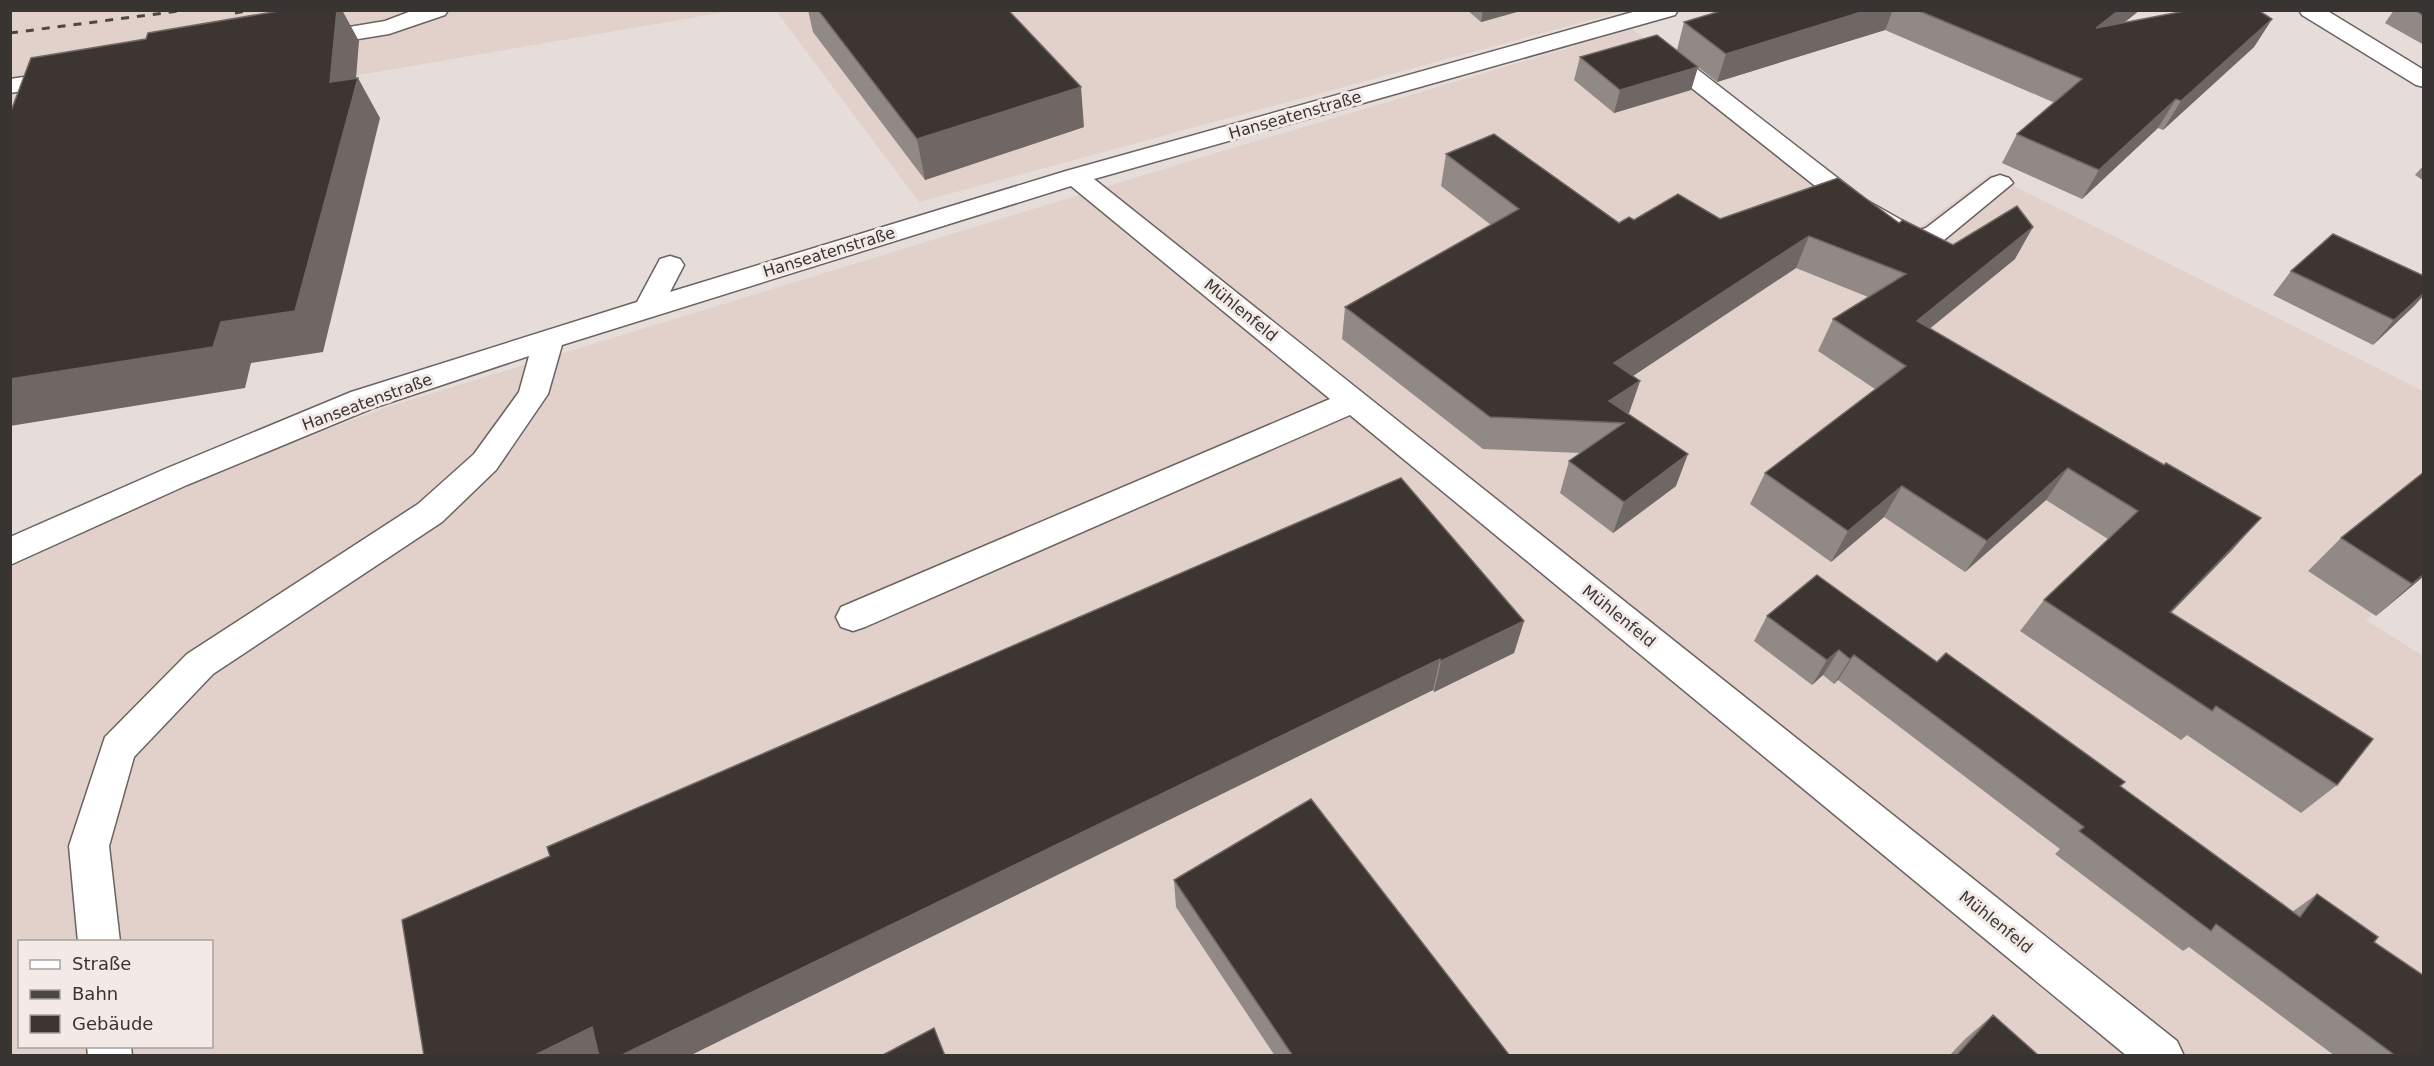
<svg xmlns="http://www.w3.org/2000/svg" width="2434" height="1066" font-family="'DejaVu Sans',sans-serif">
	<rect width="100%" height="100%" fill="#e6ddda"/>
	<!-- built -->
	<g fill="#e2d1cb" fill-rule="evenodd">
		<polygon points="11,11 731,11 11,135"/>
		<polygon points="776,11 1624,11 919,202"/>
		<path d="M1632,29L1910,235L1990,174L2423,391V574L2366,620L2423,656V1055H11L10,567L242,462L387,407L1206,156ZM20,942H212V1046H20Z"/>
	</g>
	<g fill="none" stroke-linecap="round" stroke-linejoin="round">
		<defs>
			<g id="minor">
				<polygon points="414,10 448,10 445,15 389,34 309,47 301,45 298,40 301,35 385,21"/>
				<polygon points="1640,10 1678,10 1675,15 1094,179 2177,1041 2184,1056 2127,1056 1350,415 865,627 853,631 841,627 836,617 841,607 1330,399 1071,186 562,345 548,394 496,470 442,522 213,674 134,757 109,846 120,942 78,942 69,846 105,737 187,654 418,504 474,454 519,392 529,356 373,408 187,485 10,565 10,537 165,469 351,392 637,302 660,259 670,256 680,259 684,265 670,292 1066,171"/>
				<polygon points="2299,10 2326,10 2424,70 2424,87 2416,85 2302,15"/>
				<polygon points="1658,43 1666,45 1866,200 1919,230 1926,228 1991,178 2000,175 2009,178 2013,183 1944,240 1915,247 1905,245 1848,212 1650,55 1646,50 1650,45"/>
				<polygon points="65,71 73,73 77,78 73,83 10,93 10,79"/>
				<polygon points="87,1046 131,1046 132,1056 88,1056"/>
			</g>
		</defs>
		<!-- minor casing -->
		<use href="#minor" stroke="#6b6361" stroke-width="3"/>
		<!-- minor -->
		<use href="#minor" fill="#fff" fill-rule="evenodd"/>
		<!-- rail -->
		<g stroke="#4b4745" stroke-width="3" stroke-dasharray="8 8" stroke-linecap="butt">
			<polyline points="235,13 252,10"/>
			<polyline points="10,33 187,10"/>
		</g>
	</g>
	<!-- wall -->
	<g fill="#918986">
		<polygon points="808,10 818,10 1084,127 925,180 813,32"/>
		<polygon points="1467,10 1524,10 1481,22"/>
		<polygon points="1724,10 2140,10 2124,23 2272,19 2254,47 2163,130 2158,128 2082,199 2002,163 2017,134 2055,103 1885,30 1717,82 1698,67 1691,90 1614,113 1574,80 1580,57 1677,50 1684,22"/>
		<polygon points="2394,10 2424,10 2424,45 2385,23"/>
		<polygon points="1446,154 1619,223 1634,220 1720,219 1899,223 1953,245 2015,259 1930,328 2233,549 2171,613 2337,785 2301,813 2187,735 2181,740 2020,631 2044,600 2108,539 2046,500 1965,572 1884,517 1831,562 1750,504 1765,473 1875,389 1818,351 1833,319 1868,297 1796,268 1633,376 1640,381 1629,413 1628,413 1676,486 1613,533 1560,493 1569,461 1581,453 1483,449 1342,339 1345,307 1491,225 1441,186"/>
		<polygon points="2424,165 2424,181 2415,175"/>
		<polygon points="2291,271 2424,276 2424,295 2414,306 2373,345 2273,295"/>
		<polygon points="2424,472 2424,576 2376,616 2308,571 2341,538"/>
		<polygon points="1767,616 1937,662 2120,786 2292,912 2317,894 2374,942 2424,1056 2335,1056 2189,947 2183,951 2055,854 2060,849 1838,680 1834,684 1823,675 1812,685 1754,641"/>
		<polygon points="1524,621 1514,653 1434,692 1433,690 689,1056 424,1056 550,856"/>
		<polygon points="1174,880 1510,1056 1275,1056 1176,907"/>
		<polygon points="1993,1015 2039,1056 1949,1056 1965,1039"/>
	</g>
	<!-- shaded-wall -->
	<g fill="#6f6764">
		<polygon points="337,10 342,10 359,41 355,91 358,78 380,118 323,352 251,363 245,388 10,426 10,379 221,322"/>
		<polygon points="1483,10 1524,10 1481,22"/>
		<polygon points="1868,10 1893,10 1885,30 1717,82 1726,54"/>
		<polygon points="2119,10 2140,10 2081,56 2096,28"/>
		<polygon points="2272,19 2254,47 2163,130 2181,101"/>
		<polygon points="1698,67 1691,90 1614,113 1620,90"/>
		<polygon points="1081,87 1084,127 925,180 917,139"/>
		<polygon points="2176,99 2158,128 2082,199 2099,170"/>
		<polygon points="2033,227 2015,259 1900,353 1917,321"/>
		<polygon points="1809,236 1796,268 1604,395 1614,363"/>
		<polygon points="2424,293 2424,295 2414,306 2373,345 2394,320"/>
		<polygon points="1640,381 1629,413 1614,423 1609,401"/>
		<polygon points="1688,454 1676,486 1613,533 1624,502"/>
		<polygon points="2068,468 2046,500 1965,572 1987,541"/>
		<polygon points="1902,486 1884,517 1831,562 1848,531"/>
		<polygon points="2261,518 2233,549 2142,642 2170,612"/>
		<polygon points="2424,574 2424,576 2376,616 2412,584"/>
		<polygon points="1524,621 1514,653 1434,692 1441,661"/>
		<polygon points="1839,650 1823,675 1812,685 1827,660"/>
		<polygon points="1854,655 1838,680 1834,684 1850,659"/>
		<polygon points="1440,659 1433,690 689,1056 620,1056"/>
		<polygon points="592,1027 606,1056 533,1056"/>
	</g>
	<!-- building -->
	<g fill="#3c3532" stroke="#6f6764" stroke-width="1.5">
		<polygon points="285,10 337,10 330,82 358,78 295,311 221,322 213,347 10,379 10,114 31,58 146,39 148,33"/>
		<polygon points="818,10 1008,10 1081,87 917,139"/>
		<polygon points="1724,10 1868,10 1726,54 1684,22"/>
		<polygon points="1917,10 2119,10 2096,28 2190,10 2258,10 2272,19 2181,101 2176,99 2099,170 2017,134 2082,79"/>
		<polygon points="2415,10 2424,10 2424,16"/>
		<polygon points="1657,35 1698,67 1620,90 1580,57"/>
		<polygon points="1494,134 1619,223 1629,217 1634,220 1678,194 1720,219 1838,178 1899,223 1903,220 1953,245 2017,206 2033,227 1917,321 2164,465 2166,463 2261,518 2170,612 2373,739 2337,785 2216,706 2212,711 2044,600 2138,511 2068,468 1987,541 1902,486 1848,531 1765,473 1906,366 1833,319 1906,274 1809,236 1614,363 1640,381 1609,401 1688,454 1624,502 1569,461 1624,423 1490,417 1345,307 1519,209 1446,154"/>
		<polygon points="2333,234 2424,276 2424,293 2394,320 2291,271"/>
		<polygon points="2424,472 2424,574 2412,584 2341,538"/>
		<polygon points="1401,478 1524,621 1441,661 1440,659 620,1056 599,1056 592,1027 533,1056 424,1056 402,920 550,856 547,847"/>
		<polygon points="1817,575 1937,662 1946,653 2125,782 2120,786 2300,917 2317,894 2378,937 2374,942 2424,976 2424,1056 2396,1056 2216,924 2211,931 2079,831 2084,827 1854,655 1850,659 1839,650 1827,660 1767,616"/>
		<polygon points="1311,799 1510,1056 1293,1056 1174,880"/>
		<polygon points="1993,1015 2039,1056 1956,1056"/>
		<polygon points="934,1028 945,1056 881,1056"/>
	</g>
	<g text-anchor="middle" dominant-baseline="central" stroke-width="6" stroke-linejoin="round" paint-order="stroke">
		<!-- street labels -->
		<g font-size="16" fill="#373432" stroke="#f3eae7">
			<text transform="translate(1295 115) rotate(-16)">Hanseatenstraße</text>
			<text transform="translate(829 252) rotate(-17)">Hanseatenstraße</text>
			<text transform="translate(1241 310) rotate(39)">Mühlenfeld</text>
			<text transform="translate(367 402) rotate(-20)">Hanseatenstraße</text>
			<text transform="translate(1619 616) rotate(39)">Mühlenfeld</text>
			<text transform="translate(1996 922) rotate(39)">Mühlenfeld</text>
		</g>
	</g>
	<!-- border -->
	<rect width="2434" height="1066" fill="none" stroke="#373432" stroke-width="24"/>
	<!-- legend -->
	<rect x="18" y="940" width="195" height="108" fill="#f3eae7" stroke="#a8a19f" stroke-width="1.5"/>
	<rect x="30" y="960" width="30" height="9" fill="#ffffff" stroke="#a8a19f" stroke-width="1.5"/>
	<text x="72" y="970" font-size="18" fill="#373432">Straße</text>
	<rect x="30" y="990" width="30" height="9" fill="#4b4745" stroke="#a8a19f" stroke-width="1.5"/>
	<text x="72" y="1000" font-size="18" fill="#373432">Bahn</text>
	<rect x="30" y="1015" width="30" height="18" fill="#3c3532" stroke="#a8a19f" stroke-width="1.5"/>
	<text x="72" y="1030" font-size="18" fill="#373432">Gebäude</text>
</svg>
